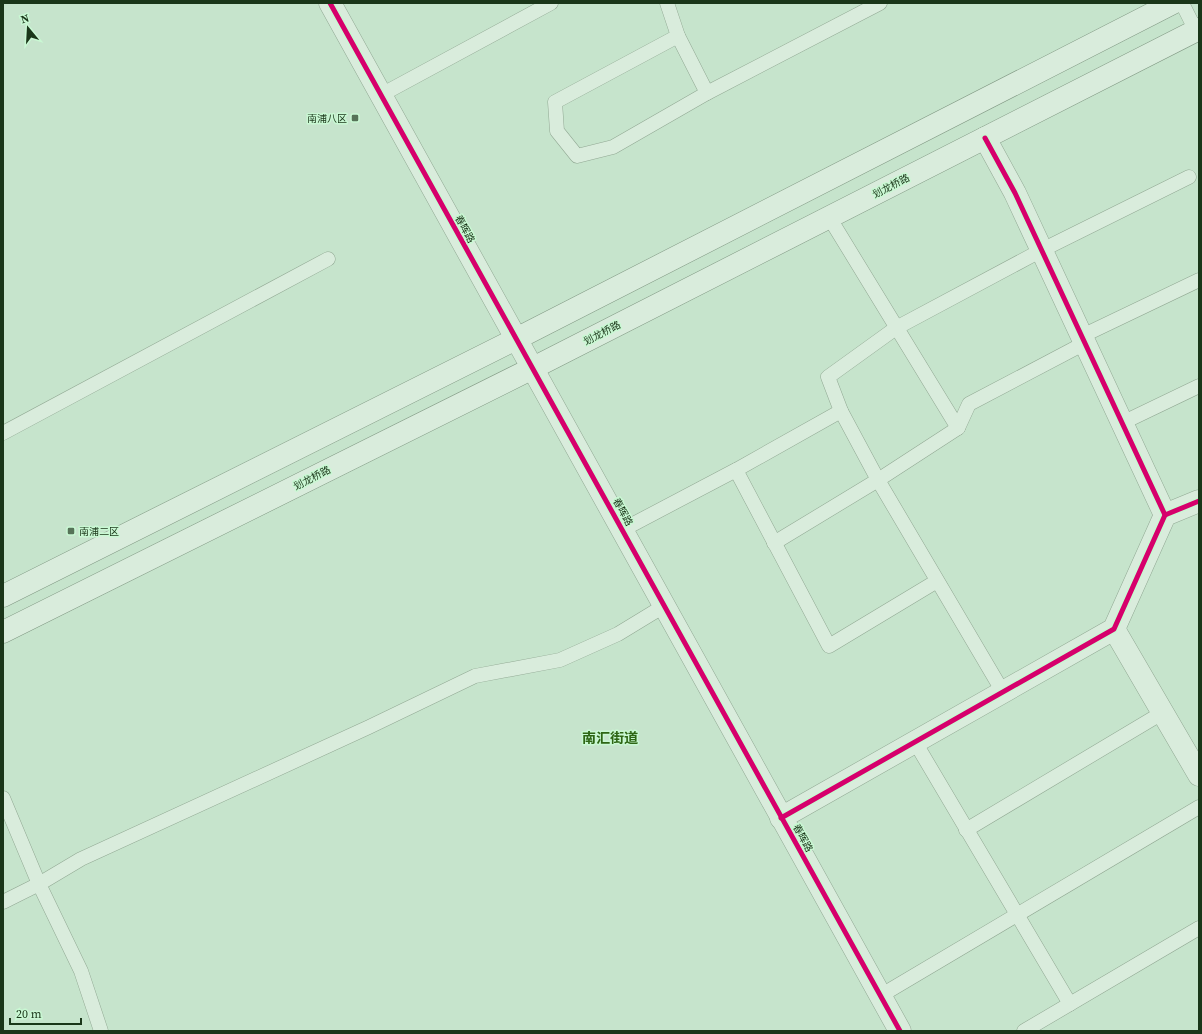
<svg xmlns="http://www.w3.org/2000/svg" width="1202" height="1034" font-family="'Source Serif 4','Noto Sans SC',serif">
	<rect width="100%" height="100%" fill="#c6e4cc"/>
	<g fill="none" stroke-linecap="round" stroke-linejoin="round">
		<defs>
			<g id="service">
				<polyline points="667,3 678,36 555,102 557,131 577,156 613,147 707,93"/>
				<polyline points="1182,3 1196,31"/>
				<polyline points="678,36 707,93 880,3"/>
				<polyline points="381,95 551,3"/>
				<polyline points="829,217 958,428"/>
				<polyline points="1082,336 1199,280"/>
				<polyline points="841,411 878,480 1003,692"/>
				<polyline points="1122,423 1199,386"/>
				<polyline points="3,433 328,259"/>
				<polyline points="622,530 736,470"/>
				<polyline points="774,543 878,480 958,428 969,404 1085,343"/>
				<polyline points="937,581 829,646 736,470 841,411 828,377 896,328 1042,250 1189,177"/>
				<polyline points="915,742 1070,1004"/>
				<polyline points="3,798 39,884 81,971 101,1031"/>
				<polyline points="966,830 1162,713"/>
				<polyline points="3,902 39,884 81,859 369,727 475,676 560,660 618,634 664,606"/>
				<polyline points="880,996 1199,807"/>
				<polyline points="1024,1031 1199,928"/>
			</g>
			<g id="minor">
				<polyline points="985,138 1015,193 1165,515"/>
				<polyline points="1114,629 1199,775"/>
				<polyline points="781,818 1114,629 1165,515 1199,501"/>
			</g>
			<polyline id="tertiary" points="330,3 900,1031"/>
			<g id="secondary">
				<polyline points="3,596 516,339 1173,3"/>
				<polyline points="3,632 533,368 1199,29"/>
			</g>
		</defs>
		<!-- service casing -->
		<use href="#service" stroke="#91a893" stroke-width="15"/>
		<!-- minor casing -->
		<use href="#minor" stroke="#91a893" stroke-width="23"/>
		<!-- tertiary casing -->
		<use href="#tertiary" stroke="#91a893" stroke-width="23"/>
		<!-- secondary casing -->
		<use href="#secondary" stroke="#809883" stroke-width="23"/>
		<!-- service -->
		<use href="#service" stroke="#d9ecdc" stroke-width="14"/>
		<!-- minor -->
		<use href="#minor" stroke="#d9ecdc" stroke-width="22"/>
		<!-- tertiary -->
		<use href="#tertiary" stroke="#d9ecdc" stroke-width="22"/>
		<!-- secondary -->
		<use href="#secondary" stroke="#d9ecdc" stroke-width="22"/>
		<defs>
			<g id="cycleway">
				<polyline points="330,3 900,1031"/>
				<polyline points="985,138 1015,193 1165,515"/>
				<polyline points="781,818 1114,629 1165,515 1199,501"/>
			</g>
		</defs>
		<!-- cycleway casing -->
		<use href="#cycleway" stroke="#c9f8d3" stroke-width="8"/>
		<!-- cycleway -->
		<use href="#cycleway" stroke="#d6006c" stroke-width="5"/>
	</g>
	<!-- markers -->
	<g fill="#567358" stroke="#c9f8d3" stroke-width="1.5">
		<rect x="351" y="114" width="8" height="8" rx="2"/>
		<rect x="67" y="527" width="8" height="8" rx="2"/>
	</g>
	<g text-anchor="middle" dominant-baseline="central" stroke-width="3" stroke-linejoin="round" paint-order="stroke">
		<!-- poi labels -->
		<g font-size="10" fill="#1a3619" stroke="#c9f8d3" text-anchor="end">
			<text x="347" y="118">南浦八区</text>
			<text x="79" y="531" text-anchor="start">南浦二区</text>
		</g>
		<!-- street labels -->
		<g font-size="10" fill="#1a3619" stroke="#c9f8d3">
			<text transform="translate(891 186) rotate(-27)">划龙桥路</text>
			<text transform="translate(465 229) rotate(61)">春晖路</text>
			<text transform="translate(602 333) rotate(-27)">划龙桥路</text>
			<text transform="translate(312 478) rotate(-27)">划龙桥路</text>
			<text transform="translate(623 512) rotate(61)">春晖路</text>
			<text transform="translate(803 838) rotate(61)">春晖路</text>
		</g>
		<!-- district labels -->
		<g font-size="14" font-weight="bold" fill="#2e6615" stroke="#c9f8d3">
			<text x="610" y="738">南汇街道</text>
		</g>
	</g>
	<!-- border -->
	<rect width="1202" height="1034" fill="none" stroke="#1a3619" stroke-width="8"/>
	<!-- north arrow -->
	<g transform="translate(28 28) rotate(342)" stroke="#c9f8d3" stroke-width="3" paint-order="stroke">
	<path d="M0-3L7 15L0 10L-7 15Z" fill="#1a3619"/>
	<text y="-6" font-size="11" font-weight="bold" text-anchor="middle" fill="#1a3619">N</text>
	</g>
	<!-- scale -->
	<path d="M10 1018v6h71v-6" fill="none" stroke="#1a3619" stroke-width="2"/>
	<text x="16" y="1018" font-size="12" fill="#1a3619" stroke="#c9f8d3" stroke-width="3" paint-order="stroke">20 m</text>
</svg>
